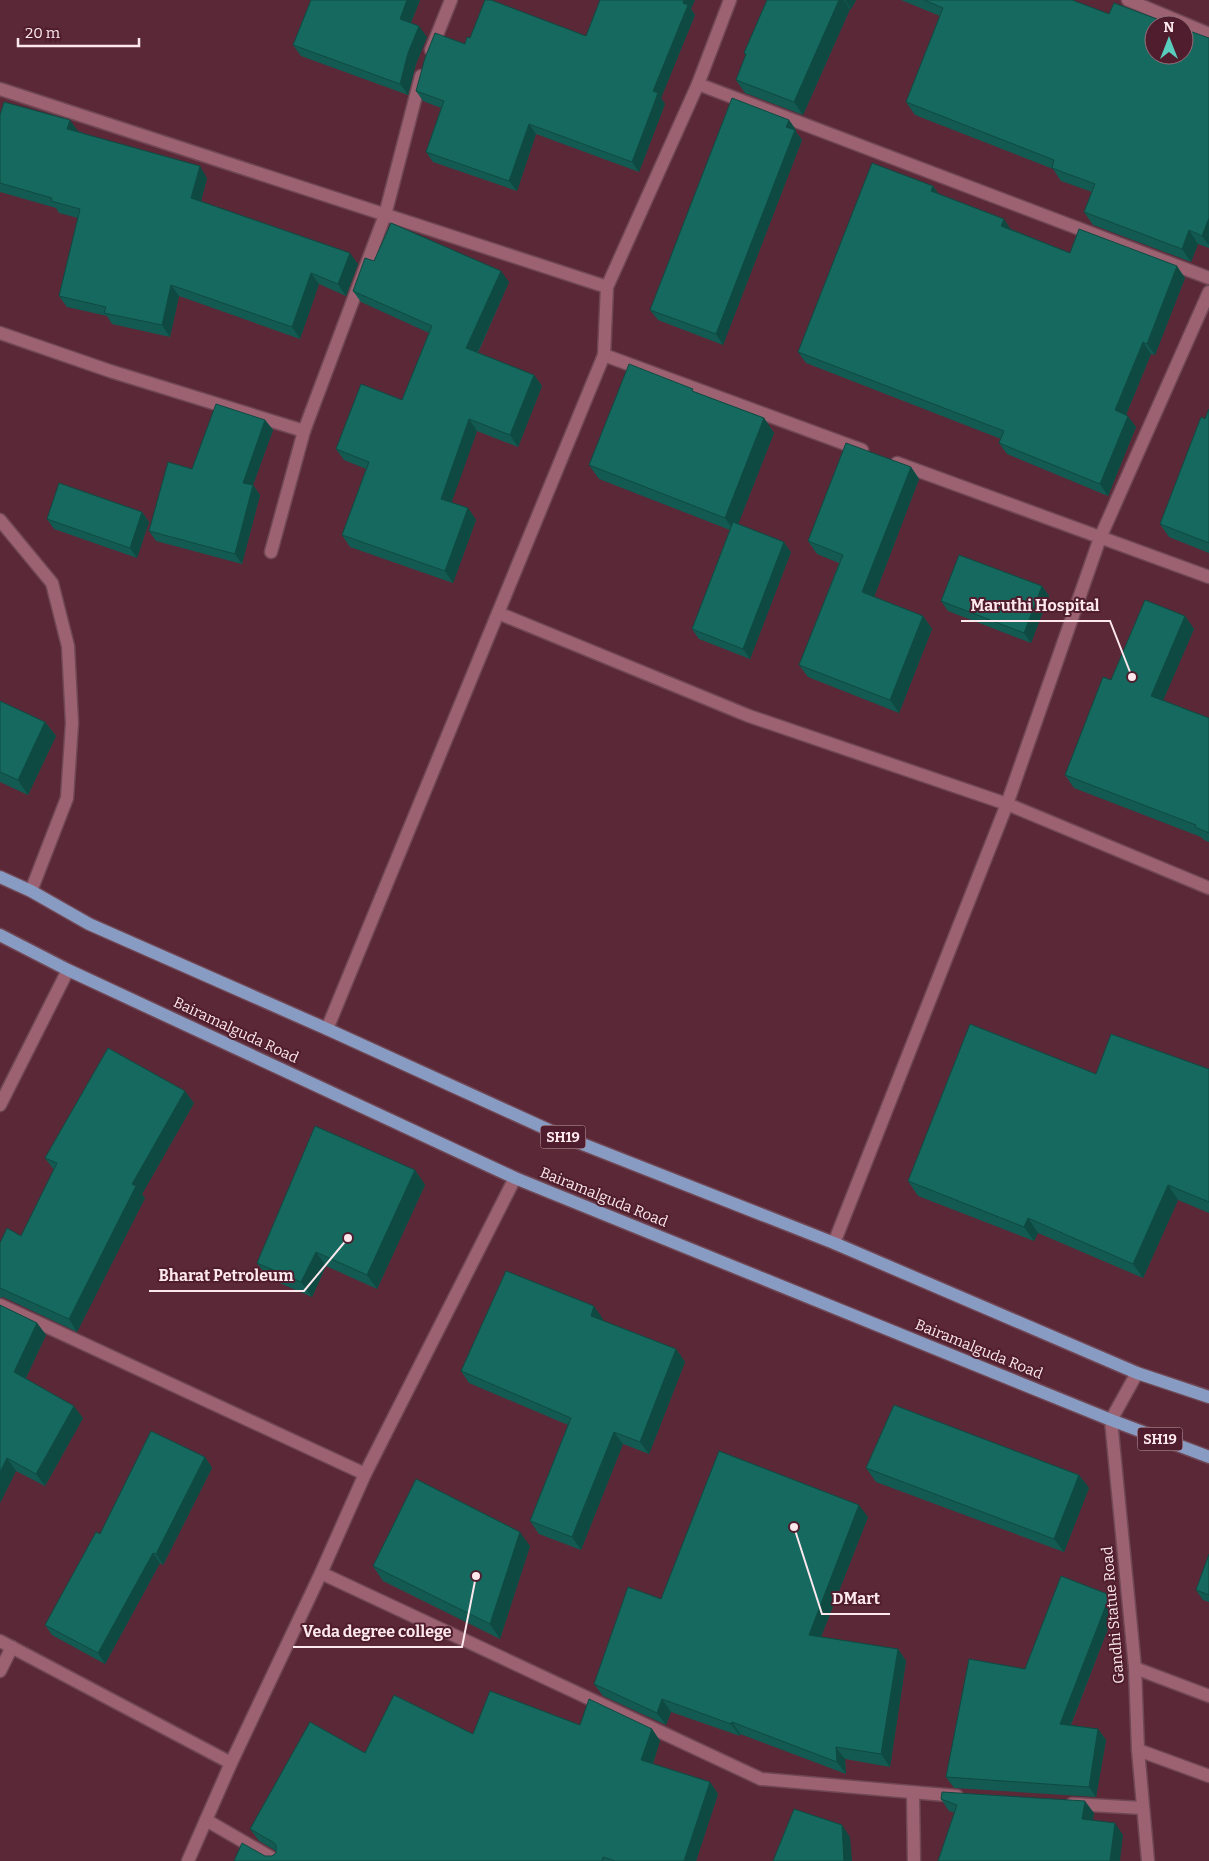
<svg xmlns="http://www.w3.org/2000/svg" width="1209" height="1861" font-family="Bitter,serif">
	<rect width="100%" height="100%" fill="#5b2837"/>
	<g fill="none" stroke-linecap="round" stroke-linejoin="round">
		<defs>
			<g id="minor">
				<polyline points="1128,0 1209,34"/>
				<polyline points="431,50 451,0"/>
				<polyline points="698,84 1209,278"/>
				<polyline points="0,89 607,287"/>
				<polyline points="0,333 110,371 304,431 385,215 421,76"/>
				<polyline points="604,355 862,450"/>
				<polyline points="897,463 1209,577"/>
				<polyline points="0,520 52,583 68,646 72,723 67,798 31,891"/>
				<polyline points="271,552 304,431"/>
				<polyline points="498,613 749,716 1007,804 1209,888"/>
				<polyline points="327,1029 604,355 607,287 698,84 730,0"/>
				<polyline points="0,1105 68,970"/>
				<polyline points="834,1243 1007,804 1100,538 1209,292"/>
				<polyline points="0,1305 365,1474"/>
				<polyline points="1137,1373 1111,1420 1135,1668 1138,1750 1148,1861"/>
				<polyline points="321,1573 761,1779 957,1796"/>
				<polyline points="0,1641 231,1763"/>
				<polyline points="1135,1668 1209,1696"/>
				<polyline points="0,1671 12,1647"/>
				<polyline points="1138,1750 1209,1776"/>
				<polyline points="913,1793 914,1861"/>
				<polyline points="1072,1804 1142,1808"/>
				<polyline points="206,1820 277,1861"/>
				<polyline points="188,1861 231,1763 321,1573 365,1474 515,1178"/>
			</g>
			<g id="major">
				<polyline points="0,877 31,891 89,924 327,1029 562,1136 834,1243 1137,1373 1209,1397"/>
				<polyline points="0,935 68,970 515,1178 1111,1420 1209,1457"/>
			</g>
		</defs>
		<!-- minor casing -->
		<use href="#minor" stroke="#704755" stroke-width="15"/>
		<!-- major casing -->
		<use href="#major" stroke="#704755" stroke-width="15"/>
		<!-- minor -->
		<use href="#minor" stroke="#9c6271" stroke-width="12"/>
		<!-- major -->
		<use href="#major" stroke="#889cc3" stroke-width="12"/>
	</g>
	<!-- wall -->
	<g fill="#135a52">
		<polygon points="311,0 420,0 411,23 427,37 416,64 408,95 301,56 293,45"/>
		<polygon points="767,0 856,0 851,9 850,9 803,115 745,93 736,80 746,55 744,53"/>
		<polygon points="901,0 1072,0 1109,14 1209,38 1209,248 1198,244 1191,262 1093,225 1084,212 1092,192 1061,181 1053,169 915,115 906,102 940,16"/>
		<polygon points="691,9 695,15 661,98 665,104 639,172 536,134 517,191 433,162 426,152 441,108 423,101 416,91 465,44 470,38 586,36"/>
		<polygon points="0,115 78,131 207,178 201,201 358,264 346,296 319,284 300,339 179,296 170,337 112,324 107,316 67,307 59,296 78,218 59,213 56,208 0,192"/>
		<polygon points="789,120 796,130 796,132 802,140 723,345 658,320 650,310"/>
		<polygon points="933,186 938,193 1011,229 1070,253 1185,278 1155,355 1151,354 1126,415 1136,427 1108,496 1007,454 999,443 1001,439 806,363 798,352"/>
		<polygon points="374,261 509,282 478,353 534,375 542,386 518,447 477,431 451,502 468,508 476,520 453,583 350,547 342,535 366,469 344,460 336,449 402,400 429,333 361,302 353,291"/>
		<polygon points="695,392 764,418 774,433 738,524 791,552 750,659 699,639 692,629 730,530 599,479 589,465"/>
		<polygon points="1209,409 1209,553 1169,537 1160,524"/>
		<polygon points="265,420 273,430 253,485 260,495 242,564 156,541 149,531 192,469"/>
		<polygon points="911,467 919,479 874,597 923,616 932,629 899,713 808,677 799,665 839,563 817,554 808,541"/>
		<polygon points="142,512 149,522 137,558 54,529 47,519"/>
		<polygon points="1042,586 1049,596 1031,643 948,611 941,601"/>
		<polygon points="1185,616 1194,629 1163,700 1209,718 1209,842 1204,840 1201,837 1074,788 1065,775 1111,680"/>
		<polygon points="0,701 45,722 56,736 28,795 0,782"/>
		<polygon points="1209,1069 1209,1213 1178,1200 1143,1278 1038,1233 1034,1241 918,1196 908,1181 1096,1074"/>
		<polygon points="194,1103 142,1194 145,1198 77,1332 3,1297 0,1298 0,1243 21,1236 54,1170 45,1158"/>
		<polygon points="415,1170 425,1185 377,1289 326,1266 312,1297 268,1278 257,1263"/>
		<polygon points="0,1305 37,1323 46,1335 26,1378 83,1418 45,1486 16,1471 0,1503"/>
		<polygon points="603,1319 603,1321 676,1349 685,1362 649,1454 623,1444 581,1550 539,1534 530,1521 568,1425 469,1383 461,1371"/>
		<polygon points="205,1457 212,1468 163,1565 160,1563 105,1664 52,1635 45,1625 100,1534"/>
		<polygon points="866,1468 1079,1475 1089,1488 1064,1552 876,1482"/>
		<polygon points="868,1517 821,1637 898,1649 906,1661 890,1767 845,1759 846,1774 740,1734 740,1736 671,1712 666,1725 603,1696 594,1684 661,1599"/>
		<polygon points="530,1546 500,1639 383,1581 373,1566"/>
		<polygon points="1209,1554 1209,1602 1203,1600 1196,1590"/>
		<polygon points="1117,1605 1071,1725 1098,1729 1106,1740 1096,1797 954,1788 946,1777 1025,1669"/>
		<polygon points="580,1725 652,1729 660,1741 653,1764 710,1782 718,1794 696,1861 234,1861 265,1856 272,1856 276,1853 276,1851 259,1841 250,1829 365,1753 473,1734"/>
		<polygon points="941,1799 1094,1813 1093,1820 1123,1835 955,1813 949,1811"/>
	</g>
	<!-- shaded-wall -->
	<g fill="#0f4a42">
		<polygon points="407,0 420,0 408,30 400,19"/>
		<polygon points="684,0 695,0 691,9 695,15 661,98 665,104 639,172 632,162 653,91"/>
		<polygon points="839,0 844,0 850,9 803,115 794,102"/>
		<polygon points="845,0 856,0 851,9"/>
		<polygon points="419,26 427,37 416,64 408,95 400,84 408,53"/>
		<polygon points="70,120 78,131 75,140 67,129"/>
		<polygon points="789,120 796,130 796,132 802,140 723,345 716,334 786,127"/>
		<polygon points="529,124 536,134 517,191 509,181"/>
		<polygon points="200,166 207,178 199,209 191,198"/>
		<polygon points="933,186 941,198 931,191"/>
		<polygon points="1209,218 1209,245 1202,236"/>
		<polygon points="1004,219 1012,231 1001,226"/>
		<polygon points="1189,230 1198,244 1191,262 1182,249"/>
		<polygon points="350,253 358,264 346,296 338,284"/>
		<polygon points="1177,266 1185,278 1155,355 1147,344"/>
		<polygon points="501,271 509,282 474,360 466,348"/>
		<polygon points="311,273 319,284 300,339 292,327"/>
		<polygon points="171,285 179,296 170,337 162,325"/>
		<polygon points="1143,342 1151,354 1123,422 1115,410"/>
		<polygon points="534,375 542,386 518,447 510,435"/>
		<polygon points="1128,416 1136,427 1108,496 1100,484"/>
		<polygon points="764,418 774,433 735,532 725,518"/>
		<polygon points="469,419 477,431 449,510 441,499"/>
		<polygon points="265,420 273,430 250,493 243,483"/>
		<polygon points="911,467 919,479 871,605 862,592"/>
		<polygon points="253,485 260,495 242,564 235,554"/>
		<polygon points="468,508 476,520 453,583 445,571"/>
		<polygon points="142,512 149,522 137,558 130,548"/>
		<polygon points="784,542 791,552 750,659 743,649"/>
		<polygon points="1042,586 1049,596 1031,643 1024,633"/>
		<polygon points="923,616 932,629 899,713 890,700"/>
		<polygon points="1185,616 1194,629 1160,708 1151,696"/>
		<polygon points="45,722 56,736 28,795 18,780"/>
		<polygon points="185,1091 194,1103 142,1194 145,1198 77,1332 69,1319 132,1184"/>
		<polygon points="415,1170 425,1185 377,1289 367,1275"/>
		<polygon points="1168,1185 1178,1200 1143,1278 1133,1264"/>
		<polygon points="1028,1218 1038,1233 1034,1241 1024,1227"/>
		<polygon points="316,1252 326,1266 312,1297 301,1282"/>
		<polygon points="594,1306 603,1319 600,1329 591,1316"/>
		<polygon points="37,1323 46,1335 23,1384 14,1372"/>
		<polygon points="676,1349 685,1362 649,1454 640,1442"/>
		<polygon points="74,1406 83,1418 45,1486 36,1474"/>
		<polygon points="614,1432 623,1444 581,1550 572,1537"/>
		<polygon points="205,1457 212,1468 163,1565 156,1554"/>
		<polygon points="7,1458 16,1471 0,1503 0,1472"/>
		<polygon points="1079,1475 1089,1488 1064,1552 1054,1539"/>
		<polygon points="859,1505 868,1517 817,1647 809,1635"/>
		<polygon points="520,1532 530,1546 500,1639 490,1624"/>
		<polygon points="153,1553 160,1563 105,1664 98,1653"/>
		<polygon points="1110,1595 1117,1605 1067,1734 1060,1724"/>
		<polygon points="898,1649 906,1661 890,1767 881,1754"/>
		<polygon points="662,1699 671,1712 666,1725 657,1713"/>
		<polygon points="732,1722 740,1734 740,1736 731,1724"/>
		<polygon points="652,1729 660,1741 650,1772 641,1760"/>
		<polygon points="1098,1729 1106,1740 1096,1797 1089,1787"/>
		<polygon points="836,1747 845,1759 846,1774 837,1762"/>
		<polygon points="710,1782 718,1794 696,1861 684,1861"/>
		<polygon points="1085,1801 1094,1813 1091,1831 1082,1819"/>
		<polygon points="1115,1823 1123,1835 1120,1861 1110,1861"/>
		<polygon points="842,1825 850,1837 852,1861 844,1861"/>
	</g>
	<!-- building -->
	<g fill="#16695f" stroke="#0f4a42">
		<polygon points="311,0 407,0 400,19 419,26 408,53 400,84 293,45"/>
		<polygon points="485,0 491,0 586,36 600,0 684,0 683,3 688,5 653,91 658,93 632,162 529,124 509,181 426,152 444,101 416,91 425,58 435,33 465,44 467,37 470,38"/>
		<polygon points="767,0 839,0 794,102 736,80 746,54 744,53"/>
		<polygon points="924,0 1072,0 1109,14 1114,3 1173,25 1154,25 1154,55 1184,55 1184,29 1209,38 1209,218 1202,236 1189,230 1182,249 1084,212 1095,184 1052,168 1054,160 906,102 943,8"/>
		<polygon points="732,98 789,120 786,127 795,130 716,334 650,310"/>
		<polygon points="4,102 70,120 67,129 200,166 191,198 350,253 338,284 311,273 292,327 171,285 162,325 104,313 106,307 59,296 80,209 51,201 52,198 0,183 0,115"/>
		<polygon points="872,163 933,186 931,191 1004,219 1001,226 1070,253 1079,229 1177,266 1147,344 1143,342 1115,410 1128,416 1100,484 999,443 1004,431 798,352"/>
		<polygon points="391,223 501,271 466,348 534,375 510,435 469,419 441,499 468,508 445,571 342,535 369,462 336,449 361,384 402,400 432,326 353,291 365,258 374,261"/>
		<polygon points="629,364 693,389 692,391 764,418 725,518 589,465"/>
		<polygon points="216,404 265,420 243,483 253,485 235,554 149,531 168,462 192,469"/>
		<polygon points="1209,409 1209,543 1160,524 1201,417 1205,419"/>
		<polygon points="846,443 911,467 862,592 923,616 890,700 799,665 843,555 808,541"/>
		<polygon points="59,483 142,512 130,548 47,519"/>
		<polygon points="733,522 784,542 743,649 692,629"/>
		<polygon points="959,555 1042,586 1024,633 941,601"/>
		<polygon points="1145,600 1185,616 1151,696 1209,718 1209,833 1195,827 1196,825 1065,775 1103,677 1111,680"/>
		<polygon points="0,701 45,722 18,780 0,772"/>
		<polygon points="970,1024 1096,1074 1111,1034 1209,1069 1209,1202 1168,1185 1133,1264 1028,1218 1024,1227 908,1181"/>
		<polygon points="108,1048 185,1091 132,1184 136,1186 69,1319 0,1288 0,1243 7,1228 21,1236 57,1163 45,1158"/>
		<polygon points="315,1126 415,1170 367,1275 316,1252 301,1282 257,1263"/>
		<polygon points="506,1271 594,1306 591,1316 676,1349 640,1442 614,1432 572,1537 530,1521 571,1418 461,1371"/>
		<polygon points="0,1305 37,1323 14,1372 74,1406 36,1474 7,1458 0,1472"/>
		<polygon points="894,1405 1079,1475 1054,1539 866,1468"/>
		<polygon points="151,1431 205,1457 156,1554 153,1553 98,1653 45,1625 96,1532 100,1534"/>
		<polygon points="719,1451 859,1505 809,1635 898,1649 881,1754 836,1747 837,1762 732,1722 731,1724 662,1699 657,1713 594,1684 628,1587 661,1599"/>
		<polygon points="416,1479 520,1532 490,1624 373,1566"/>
		<polygon points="1209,1554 1209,1595 1196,1590"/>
		<polygon points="1061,1576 1110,1595 1060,1724 1098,1729 1089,1787 946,1777 969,1659 1025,1669"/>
		<polygon points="490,1691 580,1725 589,1699 652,1729 641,1760 710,1782 684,1861 615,1861 603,1857 602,1861 234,1861 242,1843 265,1856 272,1856 276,1853 276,1845 273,1842 250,1829 310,1722 365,1753 394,1695 473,1734"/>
		<polygon points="942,1792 1085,1801 1082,1819 1115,1823 1110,1861 938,1861 957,1805 941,1799"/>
		<polygon points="794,1809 842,1825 844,1861 773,1861"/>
	</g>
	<g text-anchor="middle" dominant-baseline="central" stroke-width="4" stroke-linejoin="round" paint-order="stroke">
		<!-- shield labels -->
		<g fill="#4f1d2d" stroke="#c9abb3" stroke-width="1">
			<rect x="540.5" y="1125.5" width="45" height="23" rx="4"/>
			<rect x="1137.5" y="1427.5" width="45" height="23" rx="4"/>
		</g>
		<g font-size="14" font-weight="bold" fill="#fde8ed">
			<text x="563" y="1137">SH19</text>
			<text x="1160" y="1439">SH19</text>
		</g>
		<!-- street labels -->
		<g font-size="15" fill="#fde8ed" stroke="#4f1d2d">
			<text transform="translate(236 1030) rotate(25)">Bairamalguda Road</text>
			<text transform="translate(604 1197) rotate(22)">Bairamalguda Road</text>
			<text transform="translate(979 1349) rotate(22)">Bairamalguda Road</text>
			<text transform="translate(1113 1615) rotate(-95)">Gandhi Statue Road</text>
		</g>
	</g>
	<!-- callouts -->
	<path fill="none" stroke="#fde8ed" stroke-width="2" d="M1132 677L1110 621H961M348 1238L304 1291H149M794 1527L822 1614H890M476 1576L462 1647H293"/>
	<g fill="#fde8ed" stroke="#4f1d2d" stroke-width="2">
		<circle cx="1132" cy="677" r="5"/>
		<circle cx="348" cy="1238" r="5"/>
		<circle cx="794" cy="1527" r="5"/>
		<circle cx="476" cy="1576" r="5"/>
	</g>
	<g font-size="16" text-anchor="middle" font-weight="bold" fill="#fde8ed" stroke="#4f1d2d" stroke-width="4" stroke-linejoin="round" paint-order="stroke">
		<text x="1035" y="611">Maruthi Hospital</text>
		<text x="226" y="1281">Bharat Petroleum</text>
		<text x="856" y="1604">DMart</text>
		<text x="377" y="1637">Veda degree college</text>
	</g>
	<!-- north arrow -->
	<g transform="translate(1169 40)"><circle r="24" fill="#4f1d2d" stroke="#956e7a"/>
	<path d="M0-4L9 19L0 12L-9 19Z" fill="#5acebe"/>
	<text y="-8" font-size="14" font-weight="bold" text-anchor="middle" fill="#fde8ed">N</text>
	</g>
	<!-- scale -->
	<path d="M18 38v8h121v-8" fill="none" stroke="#fde8ed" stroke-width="2.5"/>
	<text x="25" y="38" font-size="15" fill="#fde8ed" stroke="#4f1d2d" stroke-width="4" paint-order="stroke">20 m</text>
</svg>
